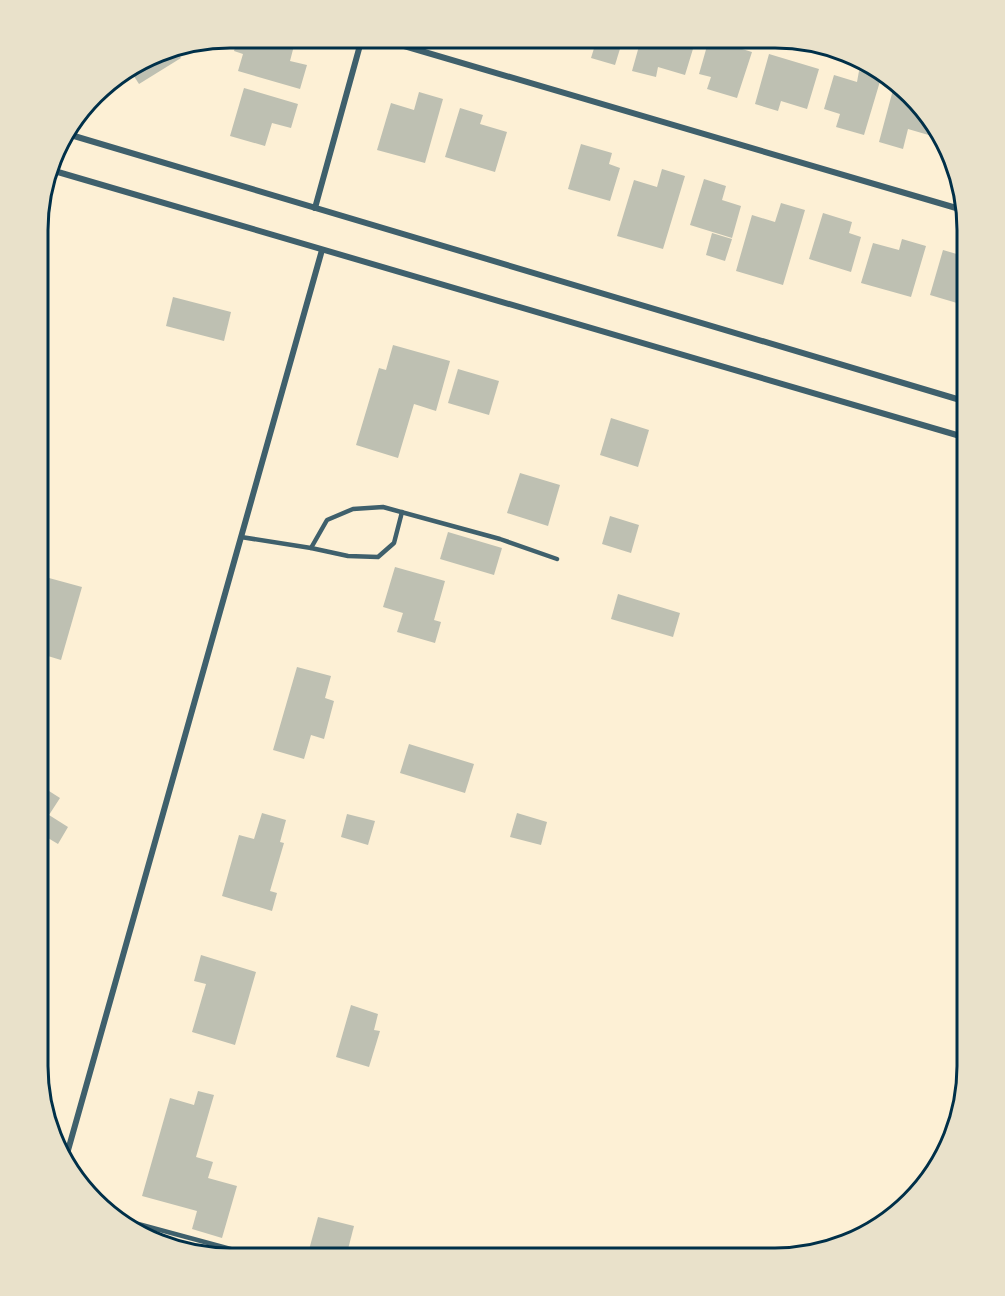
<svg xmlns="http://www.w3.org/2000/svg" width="1005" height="1296" font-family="'IBM Plex Serif',serif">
	<rect width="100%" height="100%" fill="#fdf0d5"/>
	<!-- building -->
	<g fill="#bec0b2">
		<polygon points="238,38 296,38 290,61 307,65 300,89 238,71 243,54 234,51"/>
		<polygon points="597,39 623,39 615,65 591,58"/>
		<polygon points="641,39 696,39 685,75 658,67 656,77 632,71"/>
		<polygon points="709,39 752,52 737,98 707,89 711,77 699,74"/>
		<polygon points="174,47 181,58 139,84 130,70 168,48"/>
		<polygon points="769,54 819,69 807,109 781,101 778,111 755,104"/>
		<polygon points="859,71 881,78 864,135 836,127 840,114 824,109 834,75 857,82"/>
		<polygon points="894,86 897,87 934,129 932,136 908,129 903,149 879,142"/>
		<polygon points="244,88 298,104 291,128 272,123 265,146 230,136"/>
		<polygon points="419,92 443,99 425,163 377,150 391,103 414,110"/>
		<polygon points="460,108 483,115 480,124 507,132 495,172 445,157"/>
		<polygon points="581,144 612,153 609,164 620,168 610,201 568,189"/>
		<polygon points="662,169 685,176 663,249 617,236 634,180 657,187"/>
		<polygon points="704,179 726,186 722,200 741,206 732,238 690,225"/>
		<polygon points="781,203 805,210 783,285 736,271 752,215 775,222"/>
		<polygon points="823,213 852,222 849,233 861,237 851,272 809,259"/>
		<polygon points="712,233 732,239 725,261 706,255"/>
		<polygon points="902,239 926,246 911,297 861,283 873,243 899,250"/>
		<polygon points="943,250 967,257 967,306 930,295"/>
		<polygon points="173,297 231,312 224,341 166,326"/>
		<polygon points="393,345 450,361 436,411 414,404 398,458 356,445 379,368 386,370"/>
		<polygon points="458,369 499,381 489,415 448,403"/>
		<polygon points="611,418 649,430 638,467 600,455"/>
		<polygon points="520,473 560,485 548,526 507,513"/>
		<polygon points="610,516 639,525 631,553 602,544"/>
		<polygon points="448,532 502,548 494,575 440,559"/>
		<polygon points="395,567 445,581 434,620 441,622 435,643 397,632 403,613 383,607"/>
		<polygon points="38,575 82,587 61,660 38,653"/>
		<polygon points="618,594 680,613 673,637 611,619"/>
		<polygon points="297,667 331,676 325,698 334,701 324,739 311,735 304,759 273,750"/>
		<polygon points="409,744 474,764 465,793 400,773"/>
		<polygon points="38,784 60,798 49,815 68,827 58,844 38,832"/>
		<polygon points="262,813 286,820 280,842 284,843 270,891 277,893 272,911 222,896 239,835 254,839"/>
		<polygon points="517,813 547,822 541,845 510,837"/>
		<polygon points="347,814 375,821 368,845 341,837"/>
		<polygon points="201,955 256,972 235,1045 192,1032 206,984 194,981"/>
		<polygon points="351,1005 378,1014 374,1030 380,1031 369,1067 336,1057"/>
		<polygon points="198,1091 214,1095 196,1157 213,1162 208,1178 237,1186 222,1238 192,1229 197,1211 142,1196 170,1098 194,1105"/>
		<polygon points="318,1217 354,1226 346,1257 307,1257"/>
	</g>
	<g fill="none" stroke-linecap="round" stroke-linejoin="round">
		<!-- service -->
		<g stroke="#3f606c" stroke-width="4.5">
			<polyline points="241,537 311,548 327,520 353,509 383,507 500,539 557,559"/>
			<polyline points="311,548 348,556 378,557 394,543 402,512"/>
			<polyline points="116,1218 260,1257"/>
		</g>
		<!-- minor -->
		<g stroke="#3f606c" stroke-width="6">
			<polyline points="377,38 963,210"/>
			<polyline points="64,133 967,402"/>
			<polyline points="51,170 967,438"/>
			<polyline points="315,208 362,38"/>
			<polyline points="65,1161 322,250"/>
		</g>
	</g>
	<!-- crop -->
	<path d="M0 0H1005V1296H0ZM230 48H775A182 182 0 0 1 957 230V1066A182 182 0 0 1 775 1248H230A182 182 0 0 1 48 1066V230A182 182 0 0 1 230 48Z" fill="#e9e1ca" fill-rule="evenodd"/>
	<path fill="none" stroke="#003049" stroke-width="3" d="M230 48H775A182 182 0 0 1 957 230V1066A182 182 0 0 1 775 1248H230A182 182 0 0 1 48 1066V230A182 182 0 0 1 230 48Z"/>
</svg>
